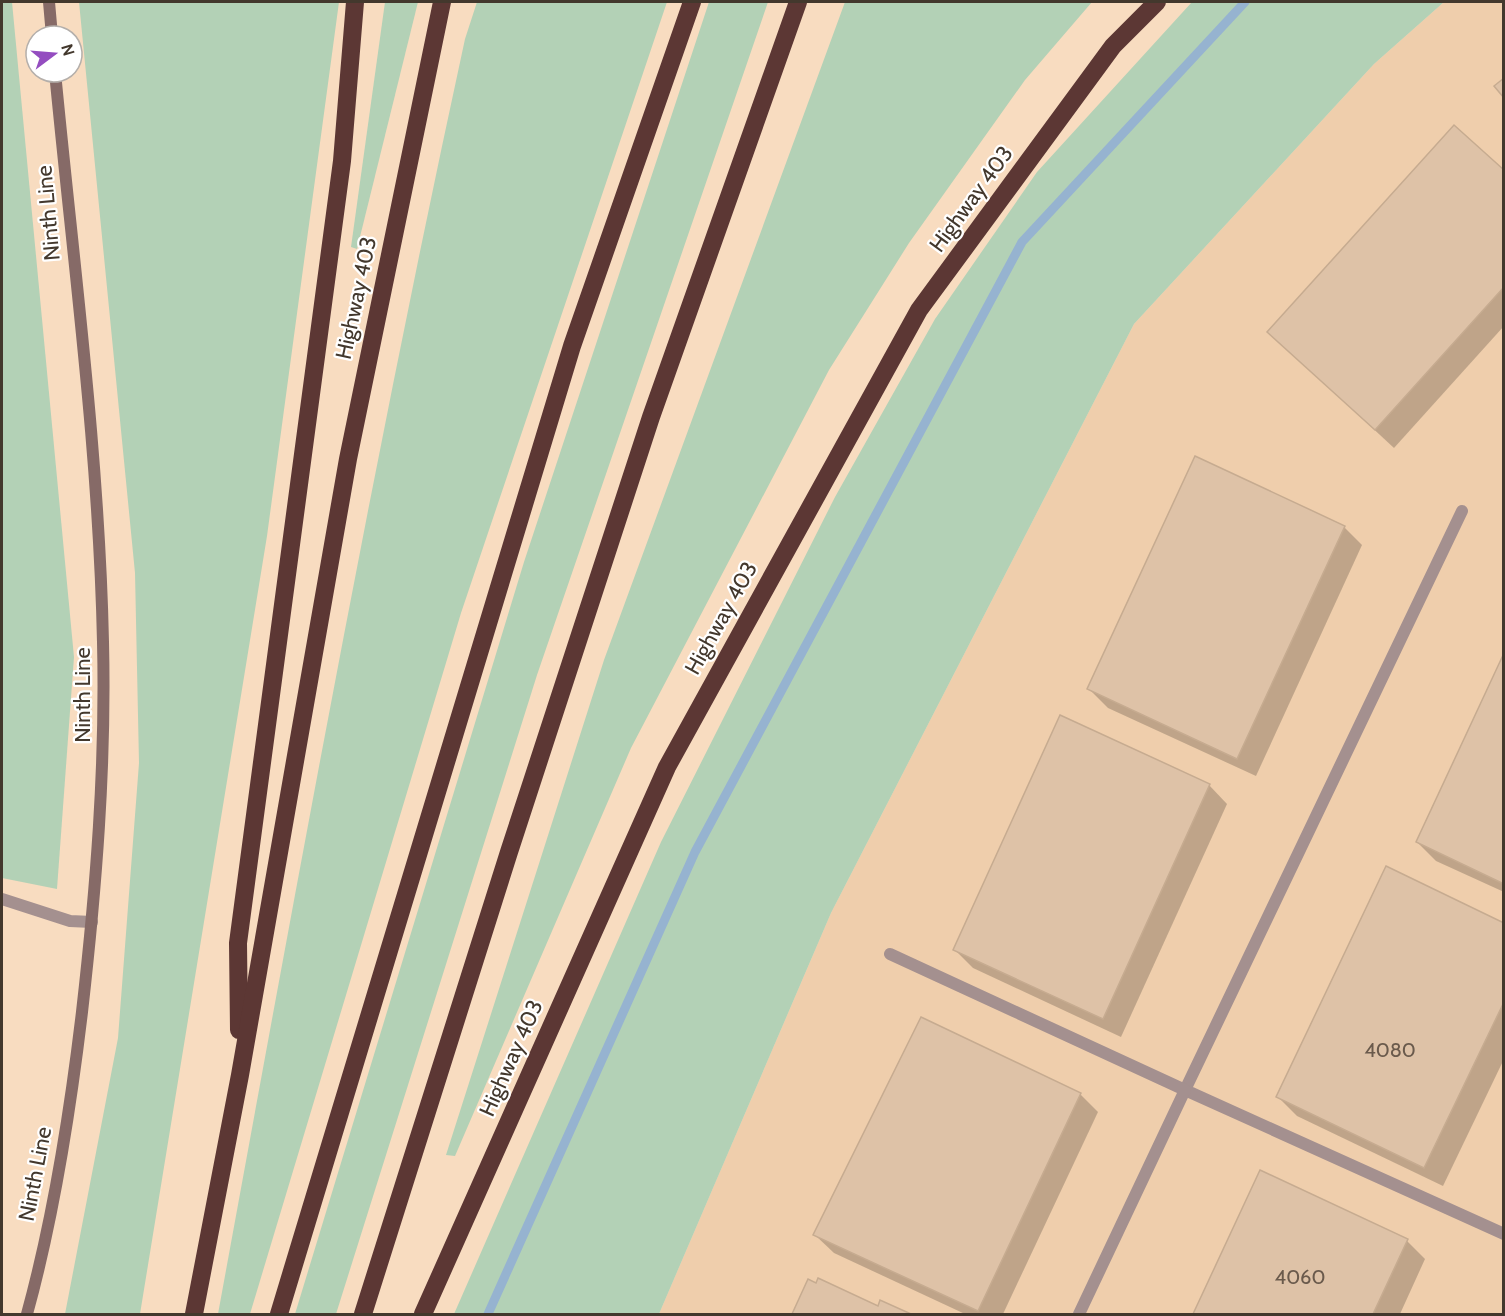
<svg xmlns="http://www.w3.org/2000/svg" width="1505" height="1316" font-family="Cabin,sans-serif">
	<rect width="100%" height="100%" fill="#f8dcc0"/>
	<!-- built -->
	<polygon fill="#efceac" points="1444,2 1503,2 1503,1314 659,1314 831,913 1134,324 1374,64"/>
	<!-- green -->
	<g fill="#b3d1b6">
		<polygon points="2,2 12,2 74,657 57,889 2,878"/>
		<polygon points="79,2 339,2 267,536 140,1314 65,1314 118,1038 139,763 135,573"/>
		<polygon points="385,2 418,2 357,249 351,247"/>
		<path d="M477,2H667L461,613L250,1314H218C296,888 373,462 465,39Z"/>
		<polygon points="709,2 768,2 537,675 336,1314 295,1314 524,562"/>
		<polygon points="845,2 1092,2 1025,80 909,243 829,370 631,748 455,1156 446,1155 604,660"/>
		<polygon points="1192,2 1444,2 1374,64 1134,324 831,913 659,1314 454,1314 661,842 835,497 935,319 1037,172"/>
	</g>
	<!-- shadow -->
	<g fill="#0003">
		<polygon points="1504,172 1504,326 1394,448 1269,332"/>
		<polygon points="1344,527 1362,545 1256,776 1108,708 1089,689"/>
		<polygon points="1504,657 1504,892 1436,861 1417,842"/>
		<polygon points="1209,785 1227,804 1121,1037 973,968 955,950"/>
		<polygon points="1504,924 1504,1059 1443,1186 1297,1116 1278,1097"/>
		<polygon points="1080,1094 1098,1112 1003,1314 965,1314 834,1253 815,1235"/>
		<polygon points="1261,1172 1407,1241 1425,1259 1400,1314 1195,1314"/>
		<polygon points="809,1281 878,1308 881,1302 907,1314 793,1314"/>
	</g>
	<g fill="none" stroke-linecap="round" stroke-linejoin="round">
		<!-- stream -->
		<polyline stroke="#96b3d0" stroke-width="9" points="488,1314 695,852 1022,242 1245,2"/>
	</g>
	<!-- building -->
	<g fill="#dec2a7" stroke="#c6ab90" stroke-width="1.5">
		<polygon points="1504,78 1504,98 1494,86"/>
		<polygon points="1454,125 1504,170 1504,287 1375,430 1267,332"/>
		<polygon points="1195,456 1345,526 1237,759 1087,689"/>
		<polygon points="1504,653 1504,884 1416,842"/>
		<polygon points="1060,715 1210,784 1103,1019 953,950"/>
		<polygon points="1386,866 1504,923 1504,1002 1424,1168 1276,1097"/>
		<polygon points="921,1017 1081,1093 978,1311 813,1235"/>
		<polygon points="1260,1170 1408,1239 1373,1314 1193,1314"/>
		<polygon points="818,1278 878,1306 880,1300 911,1314 792,1314 808,1279 816,1283"/>
	</g>
	<g fill="none" stroke-linecap="round" stroke-linejoin="round">
		<!-- service -->
		<g stroke="#a4908f" stroke-width="12">
			<polyline points="1462,511 1185,1090 1504,1234"/>
			<polyline points="2,899 70,921 92,922"/>
			<polyline points="890,954 1185,1090 1079,1314"/>
		</g>
		<!-- secondary -->
		<g stroke="#866a67" stroke-width="12">
			<polyline points="49,2 52,36"/>
			<path d="M27,1314C54,1216 70,1113 82,1012C96,889 106,766 103,642C99,452 73,261 55,72"/>
		</g>
		<!-- motorway -->
		<g stroke="#5c3734" stroke-width="18">
			<polyline points="239,1030 238,943 342,161 355,2"/>
			<polyline points="194,1314 240,1075 348,459 442,2"/>
			<polyline points="279,1314 572,346 692,2"/>
			<polyline points="363,1314 509,852 651,417 798,2"/>
			<polyline points="423,1314 667,767 919,310 1113,46 1157,2"/>
		</g>
	</g>
	<g text-anchor="middle" dominant-baseline="central" stroke-width="4.5" stroke-linejoin="round" paint-order="stroke">
		<!-- number labels -->
		<g font-size="20" fill="#6a5a4c">
			<text x="1390" y="1050">4080</text>
			<text x="1300" y="1277">4060</text>
		</g>
		<!-- street labels -->
		<g font-size="22" fill="#43382d" stroke="#fff">
			<text transform="translate(971 199) rotate(-54)">Highway 403</text>
			<text transform="translate(48 213) rotate(-95)">Ninth Line</text>
			<text transform="translate(356 298) rotate(-78)">Highway 403</text>
			<text transform="translate(721 618) rotate(-61)">Highway 403</text>
			<text transform="translate(82 695) rotate(-90)">Ninth Line</text>
			<text transform="translate(511 1058) rotate(-66)">Highway 403</text>
			<text transform="translate(35 1174) rotate(-79)">Ninth Line</text>
		</g>
	</g>
	<!-- border -->
	<rect width="1505" height="1316" fill="none" stroke="#43382d" stroke-width="6"/>
	<!-- north arrow -->
	<g transform="translate(54 54) rotate(74)"><circle r="28" fill="#ffffff" stroke="#b4afab" stroke-width="1.5"/>
	<path d="M0-4.5L10 22L0 15L-10 22Z" fill="#944dc0"/>
	<text y="-9" font-size="16" font-weight="bold" text-anchor="middle" fill="#43382d">N</text>
	</g>
</svg>
